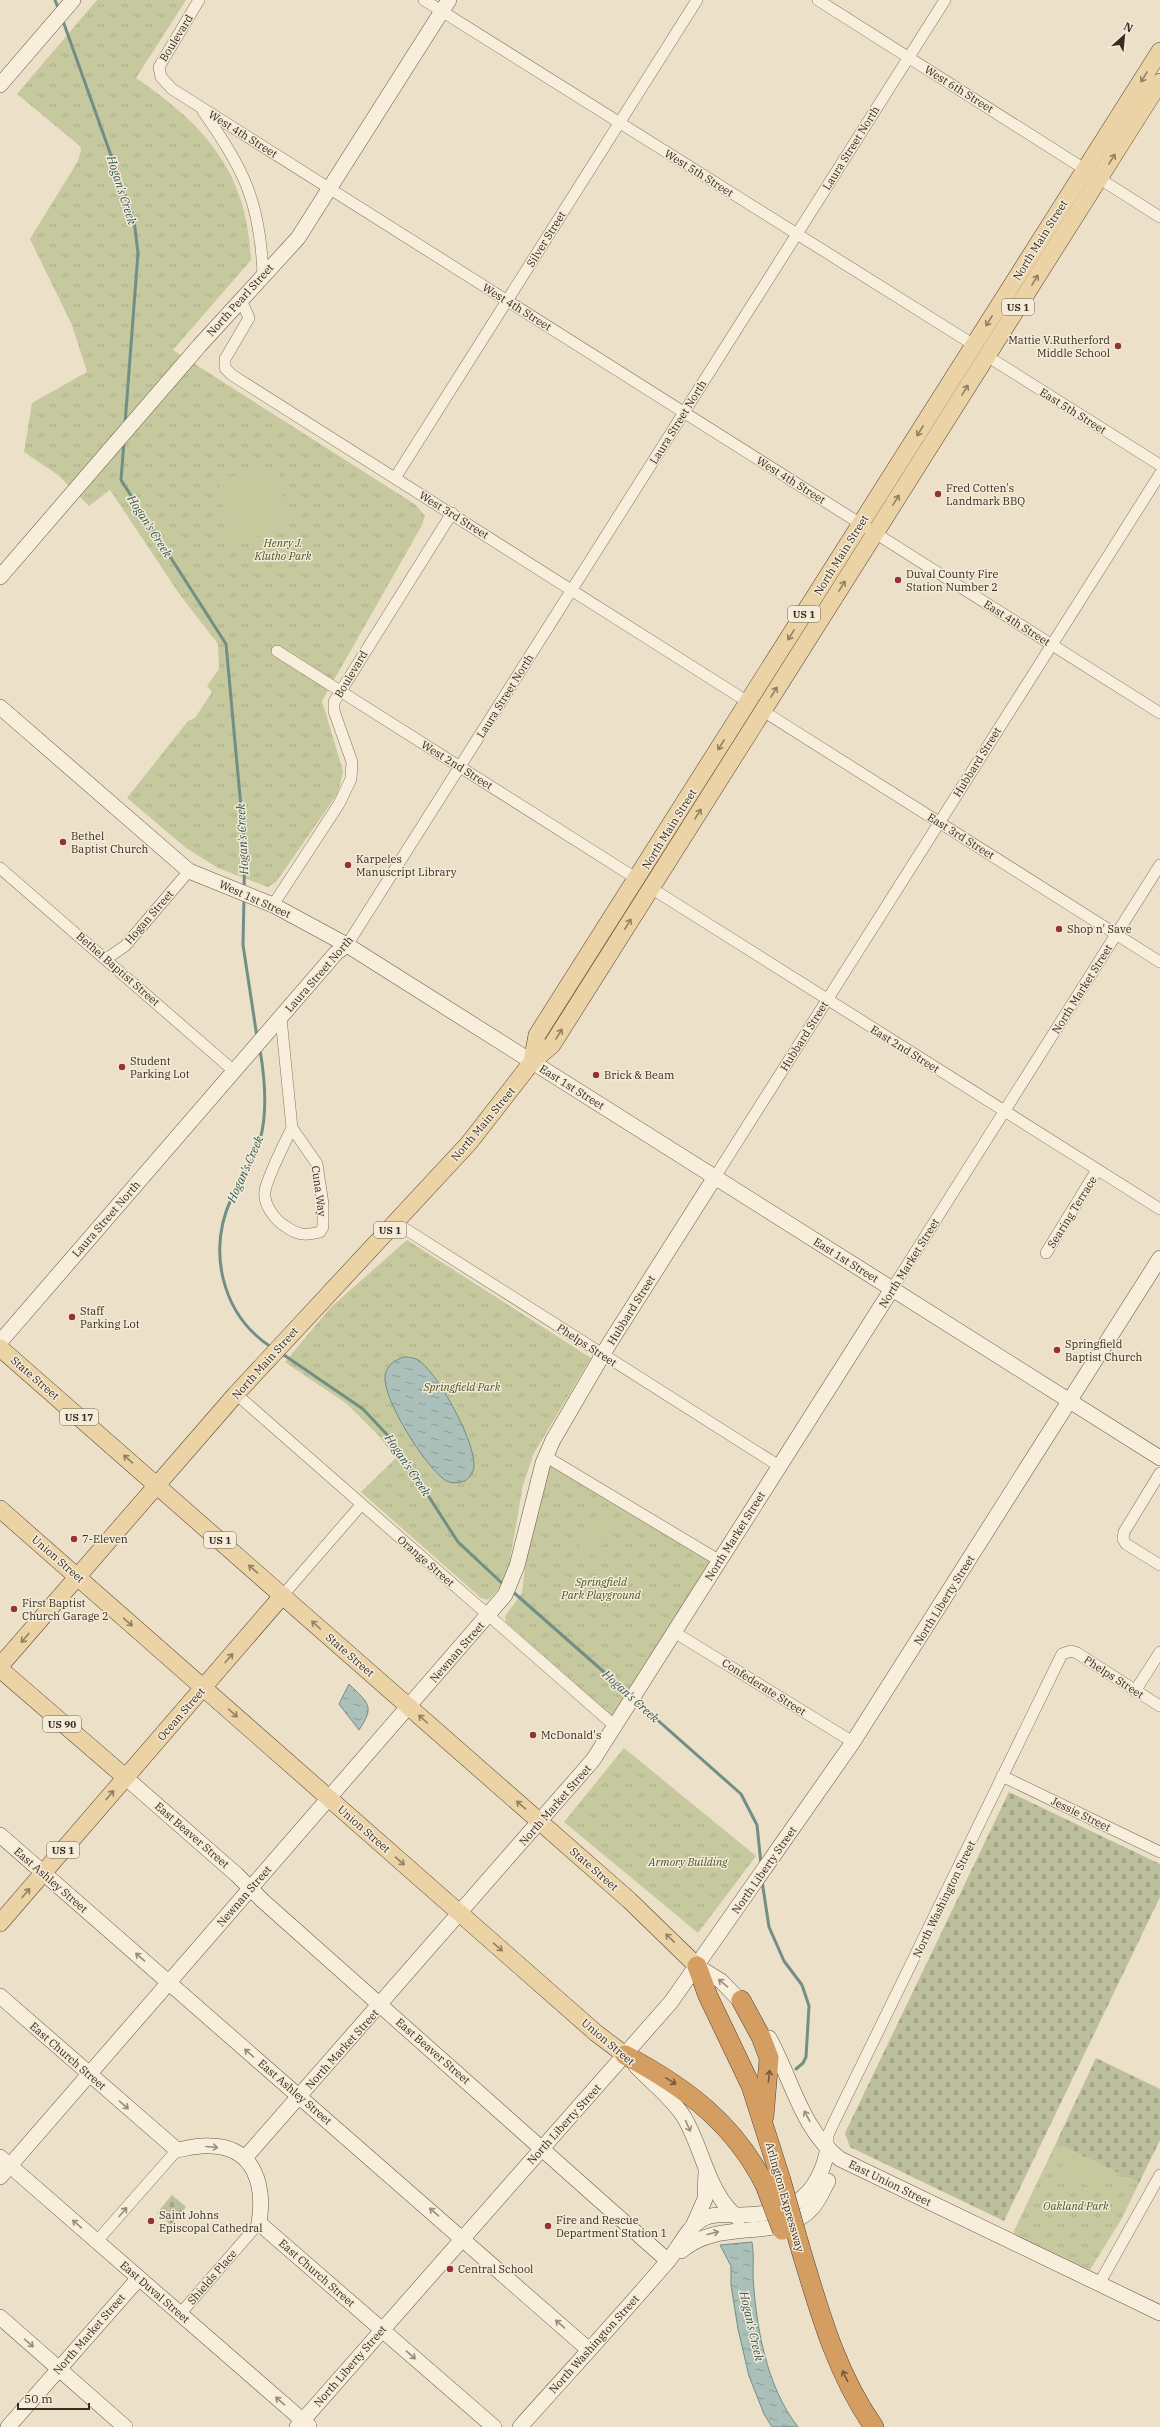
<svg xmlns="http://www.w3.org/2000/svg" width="1160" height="2427" font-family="'IBM Plex Serif',serif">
	<defs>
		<pattern id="grass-tufts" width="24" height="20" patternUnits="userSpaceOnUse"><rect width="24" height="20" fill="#c6c99e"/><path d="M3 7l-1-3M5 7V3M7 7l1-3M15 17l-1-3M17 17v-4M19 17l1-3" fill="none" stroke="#abad88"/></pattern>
		<pattern id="cemetery-stones" width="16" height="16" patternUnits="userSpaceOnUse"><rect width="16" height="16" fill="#bcbf9c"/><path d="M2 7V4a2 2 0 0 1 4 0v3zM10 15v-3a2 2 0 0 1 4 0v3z" fill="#a2a486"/></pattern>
		<pattern id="water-ripples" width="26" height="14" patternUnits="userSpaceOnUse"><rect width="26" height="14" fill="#aac0b9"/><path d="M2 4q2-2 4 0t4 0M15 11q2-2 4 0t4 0" fill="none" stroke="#8b9c96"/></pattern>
	</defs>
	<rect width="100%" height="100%" fill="#ece0c9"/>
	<!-- grass -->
	<g fill="url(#grass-tufts)">
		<path d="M97,0H186L136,78C206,126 247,172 251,260L173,350L416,505L425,516L421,527L322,701L343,771L338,793L276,882L268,887L218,868L186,848L127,798L188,721L195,718L212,692L207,686L219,669L218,644L180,595L110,490L89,506L58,475L24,452L32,403L87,372L72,325L30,239L78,161L81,150L80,146L17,94Z"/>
		<polygon points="407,1240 591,1358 534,1453 523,1485 509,1566 499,1589 488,1600 481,1598 361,1492 396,1458 379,1436 347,1404 285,1362 330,1308"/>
		<polygon points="551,1466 711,1562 612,1716 506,1622 505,1616 522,1593 525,1567 546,1474"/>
		<polygon points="624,1748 756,1856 698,1933 564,1822"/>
		<polygon points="1056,2143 1139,2183 1121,2220 1090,2270 1013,2233"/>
	</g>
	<!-- cemetery -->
	<g fill="url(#cemetery-stones)">
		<polygon points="1009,1792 1160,1864 1160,1897 1004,2221 850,2147 845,2133"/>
		<polygon points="1096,2058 1160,2089 1160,2140 1139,2183 1056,2143"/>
		<polygon points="172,2195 186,2207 171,2225 157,2213"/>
	</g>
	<!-- garden -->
	<g fill="#c6c99e">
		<polygon points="278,470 286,528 231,543 218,478"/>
		<polygon points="599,1510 617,1521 596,1556 578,1545"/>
		<polygon points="1070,2151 1107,2169 1098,2190 1060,2173"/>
	</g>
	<!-- water -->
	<g fill="url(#water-ripples)" stroke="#718f86">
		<path d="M404,1357C410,1357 416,1358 421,1362C440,1378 475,1441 474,1466C474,1472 470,1477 465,1481C458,1483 451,1484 445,1480C425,1466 382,1399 385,1375C387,1365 395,1360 404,1357Z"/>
		<path d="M349,1684C369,1704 375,1706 359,1730L339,1704Z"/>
		<path d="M752,2242C754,2254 753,2264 753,2276C756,2326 766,2386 798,2427H772L764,2414L749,2376L738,2329L731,2285V2266L720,2245Z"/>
	</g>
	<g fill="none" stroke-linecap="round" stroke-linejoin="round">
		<!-- stream -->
		<g stroke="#718f86" stroke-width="3">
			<polyline points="55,0 59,10"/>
			<polyline points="63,21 134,220 138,253 125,424"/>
			<polyline points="124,441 121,480 226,644 245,851 244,888"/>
			<polyline points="244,897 243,945 257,1037"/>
			<path d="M260,1050C265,1079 268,1111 260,1140C255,1161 240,1178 232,1197C207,1250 221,1314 271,1347"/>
			<polyline points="281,1353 363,1409 393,1441 458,1542 504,1585"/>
			<polyline points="512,1591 629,1694"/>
			<polyline points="636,1701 741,1794 757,1825 761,1864"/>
			<polyline points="762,1881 769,1927 784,1961 802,1985 809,2006 806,2057 803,2063 796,2069"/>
		</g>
		<defs>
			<g id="street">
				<polyline points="199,0 159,67 161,77 172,89 1160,713"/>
				<polyline points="424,0 974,345"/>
				<polyline points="818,0 1160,217"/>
				<path d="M203,111C244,170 260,201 263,274"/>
				<polyline points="241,300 249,318 225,359 225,368 232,375 748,702"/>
				<polyline points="987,356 1160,465"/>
				<polyline points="395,478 697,0"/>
				<polyline points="277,651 637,879"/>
				<polyline points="763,711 1160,962"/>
				<polyline points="0,868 234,1071"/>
				<polyline points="651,888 1160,1209"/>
				<polyline points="273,905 339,804 351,779 352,762 334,711 334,702 452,513"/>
				<polyline points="347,945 945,0"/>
				<polyline points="106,959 125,946 189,871"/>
				<path d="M281,1018L292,1128L317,1164L323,1204V1227L320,1232C305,1236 297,1235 285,1226C275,1220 263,1204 265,1191C267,1178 285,1142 292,1128"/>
				<polyline points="715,1177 1160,474"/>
				<polyline points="396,1223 779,1466"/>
				<polyline points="1046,1253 1097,1170"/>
				<polyline points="892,1289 1160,865"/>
				<polyline points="236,1394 616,1727"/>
				<polyline points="545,1456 720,1561"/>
				<polyline points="1160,1473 1124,1532 1123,1539 1126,1544 1160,1565"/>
				<polyline points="283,1595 361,1505"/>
				<polyline points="674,1632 853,1742"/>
				<polyline points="1135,1691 1160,1652"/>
				<polyline points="1002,1776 1160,1852"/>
				<polyline points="828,2148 828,2135 833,2124 1062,1654 1071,1651 1077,1653 1160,1706"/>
				<polyline points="97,2241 177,2150"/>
				<polyline points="1099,2284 1160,2175"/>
				<polyline points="180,2314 259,2223"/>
			</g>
			<g id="secondary">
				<polyline points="0,85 73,0"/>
				<polyline points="0,577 200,345 298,238 449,0"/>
				<polyline points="0,707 189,871 273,905 347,945 1160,1458"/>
				<polyline points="0,1342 336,953 347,945"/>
				<polyline points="125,1777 237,1875 263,1901 668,2261"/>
				<polyline points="0,1835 589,2350"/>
				<polyline points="697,1966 721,1981 748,2009"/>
				<path d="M0,1996L177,2150C188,2148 199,2145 211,2146C255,2147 265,2186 259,2223L494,2427"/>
				<path d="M769,2038C791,2077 802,2131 840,2159L1160,2313"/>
				<path d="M636,2066C651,2082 672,2098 684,2117C703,2149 708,2194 738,2218"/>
				<polyline points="0,2157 309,2426"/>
				<polyline points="245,2158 593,1760 892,1289"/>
				<polyline points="0,2177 505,1595 517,1566 543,1463 553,1440 609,1344 715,1177"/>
				<polyline points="693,2226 705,2199 706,2171"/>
				<path d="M681,2251C722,2216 781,2244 813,2207C819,2200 823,2190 828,2181"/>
				<polyline points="0,2317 125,2427"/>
				<polyline points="8,2427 139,2278"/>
				<polyline points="297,2427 671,2002 853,1742 1160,1258"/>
				<path d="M520,2427C569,2372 619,2318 667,2262C678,2250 686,2229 701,2220C712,2213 727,2215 740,2215C789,2215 818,2199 828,2148"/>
			</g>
			<g id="primary">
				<polyline points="532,1062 537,1035 1160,51"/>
				<polyline points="0,1348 629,1900 697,1966"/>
				<polyline points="0,1509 596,2033 625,2055"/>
				<polyline points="0,1666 236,1394 469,1143 532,1062 552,1045 1160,82"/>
				<polyline points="0,1669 125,1777"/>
				<polyline points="0,1923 283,1595"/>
			</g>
			<g id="highway">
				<polyline points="697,1966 708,1996 751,2086 781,2180"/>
				<polyline points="741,2000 761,2037 769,2058 764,2117"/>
				<path d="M625,2055C685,2087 734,2123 765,2185"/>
				<path d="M800,2247C819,2310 836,2373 874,2427"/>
			</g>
		</defs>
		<!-- street casing -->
		<use href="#street" stroke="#87735f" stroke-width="12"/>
		<!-- secondary casing -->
		<use href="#secondary" stroke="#695442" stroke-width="16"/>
		<!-- primary casing -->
		<use href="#primary" stroke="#554233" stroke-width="18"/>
		<!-- highway casing -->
		<use href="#highway" stroke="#554233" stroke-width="20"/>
		<!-- street -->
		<use href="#street" stroke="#f7eedc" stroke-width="11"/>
		<!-- secondary -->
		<use href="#secondary" stroke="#f7eedc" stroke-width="15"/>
		<!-- primary -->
		<use href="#primary" stroke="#ebd3a5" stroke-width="17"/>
		<!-- highway -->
		<use href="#highway" stroke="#d49d62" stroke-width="19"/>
		<defs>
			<g id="highway-bridge">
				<polyline points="781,2180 800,2247"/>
				<polyline points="765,2185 782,2230"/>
			</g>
		</defs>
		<!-- highway-bridge casing -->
		<use href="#highway-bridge" stroke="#554233" stroke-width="20" stroke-linecap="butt"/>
		<!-- highway-bridge -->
		<use href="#highway-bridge" stroke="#d49d62" stroke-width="19"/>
	</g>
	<!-- one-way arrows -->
	<defs><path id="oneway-shaft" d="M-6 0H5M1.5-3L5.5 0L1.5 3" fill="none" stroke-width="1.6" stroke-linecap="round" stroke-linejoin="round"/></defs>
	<g stroke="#928063">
		<use href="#oneway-shaft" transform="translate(1144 77) rotate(122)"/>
		<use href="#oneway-shaft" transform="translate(1112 159) rotate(-58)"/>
		<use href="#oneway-shaft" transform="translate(1035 280) rotate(-58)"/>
		<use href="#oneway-shaft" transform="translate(989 321) rotate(122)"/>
		<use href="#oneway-shaft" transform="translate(965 390) rotate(-58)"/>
		<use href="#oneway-shaft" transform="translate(920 431) rotate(122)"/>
		<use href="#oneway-shaft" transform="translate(896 500) rotate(-58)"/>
		<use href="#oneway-shaft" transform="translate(842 586) rotate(-58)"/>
		<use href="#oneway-shaft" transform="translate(791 635) rotate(122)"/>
		<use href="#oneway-shaft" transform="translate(774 692) rotate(-58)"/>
		<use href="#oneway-shaft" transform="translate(721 745) rotate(122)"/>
		<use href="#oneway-shaft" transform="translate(698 814) rotate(-58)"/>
		<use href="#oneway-shaft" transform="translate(628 924) rotate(-58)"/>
		<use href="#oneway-shaft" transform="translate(559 1034) rotate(-58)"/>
		<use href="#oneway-shaft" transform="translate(128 1459) rotate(-139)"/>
		<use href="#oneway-shaft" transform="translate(253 1569) rotate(-139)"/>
		<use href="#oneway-shaft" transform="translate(128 1622) rotate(41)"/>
		<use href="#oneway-shaft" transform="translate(316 1625) rotate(-138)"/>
		<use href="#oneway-shaft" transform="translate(25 1638) rotate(131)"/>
		<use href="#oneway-shaft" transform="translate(229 1658) rotate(-50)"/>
		<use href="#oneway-shaft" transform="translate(233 1713) rotate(42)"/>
		<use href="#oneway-shaft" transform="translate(423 1719) rotate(-138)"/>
		<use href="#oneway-shaft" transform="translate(110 1795) rotate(-49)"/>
		<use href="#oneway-shaft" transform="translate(521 1805) rotate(-139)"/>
		<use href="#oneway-shaft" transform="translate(400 1861) rotate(41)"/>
		<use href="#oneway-shaft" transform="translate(26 1893) rotate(-49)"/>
		<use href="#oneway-shaft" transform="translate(670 1938) rotate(-136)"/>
		<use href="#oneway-shaft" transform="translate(498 1947) rotate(41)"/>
	</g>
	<g stroke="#988d7e">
		<use href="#oneway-shaft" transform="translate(140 1957) rotate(-139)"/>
		<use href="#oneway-shaft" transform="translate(723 1983) rotate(-140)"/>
		<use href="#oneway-shaft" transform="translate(249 2053) rotate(-139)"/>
		<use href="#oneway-shaft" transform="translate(124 2105) rotate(41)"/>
		<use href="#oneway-shaft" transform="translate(807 2116) rotate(-118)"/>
		<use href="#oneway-shaft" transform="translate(688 2126) rotate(66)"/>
		<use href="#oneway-shaft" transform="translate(212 2147) rotate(5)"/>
		<use href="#oneway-shaft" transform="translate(123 2212) rotate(-49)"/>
		<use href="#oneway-shaft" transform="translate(434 2212) rotate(-139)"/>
		<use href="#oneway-shaft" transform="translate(77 2224) rotate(-139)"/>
		<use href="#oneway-shaft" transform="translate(713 2233) rotate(-14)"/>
		<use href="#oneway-shaft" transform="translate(560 2324) rotate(-139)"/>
		<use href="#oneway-shaft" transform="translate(29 2343) rotate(41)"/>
		<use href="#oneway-shaft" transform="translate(411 2355) rotate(41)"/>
		<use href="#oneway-shaft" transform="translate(280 2401) rotate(-139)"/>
	</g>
	<g stroke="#77593b">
		<use href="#oneway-shaft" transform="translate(769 2076) rotate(-84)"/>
		<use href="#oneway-shaft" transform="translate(671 2081) rotate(32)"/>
		<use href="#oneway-shaft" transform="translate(845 2376) rotate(-116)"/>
	</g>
	<!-- markers -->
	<g fill="#923337" stroke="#f4ebd8" stroke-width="1.5">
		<circle cx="1118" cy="346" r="4"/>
		<circle cx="938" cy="494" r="4"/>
		<circle cx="898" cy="580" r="4"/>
		<circle cx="63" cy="842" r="4"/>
		<circle cx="348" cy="865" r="4"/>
		<circle cx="1059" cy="929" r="4"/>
		<circle cx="122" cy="1067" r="4"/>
		<circle cx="596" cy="1075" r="4"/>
		<circle cx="72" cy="1317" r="4"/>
		<circle cx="1057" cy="1350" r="4"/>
		<circle cx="74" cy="1539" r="4"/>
		<circle cx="14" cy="1609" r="4"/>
		<circle cx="533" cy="1735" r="4"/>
		<circle cx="151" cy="2221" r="4"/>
		<circle cx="548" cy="2226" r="4"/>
		<circle cx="450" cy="2269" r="4"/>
	</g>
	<g text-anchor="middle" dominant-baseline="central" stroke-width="3" stroke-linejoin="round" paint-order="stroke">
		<!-- shield labels -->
		<g fill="#f4ebd8" stroke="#716558" stroke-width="1">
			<rect x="1002" y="299" width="32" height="16" rx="3"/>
			<rect x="788" y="606" width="32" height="16" rx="3"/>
			<rect x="374" y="1222" width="32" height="16" rx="3"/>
			<rect x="60" y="1409" width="38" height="16" rx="3"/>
			<rect x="204" y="1532" width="32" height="16" rx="3"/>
			<rect x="43" y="1716" width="38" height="16" rx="3"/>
			<rect x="47" y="1842" width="32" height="16" rx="3"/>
		</g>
		<g font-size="10" font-weight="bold" fill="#392c21">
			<text x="1018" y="307">US 1</text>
			<text x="804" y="614">US 1</text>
			<text x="390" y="1230">US 1</text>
			<text x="79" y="1417">US 17</text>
			<text x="220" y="1540">US 1</text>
			<text x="62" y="1724">US 90</text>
			<text x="63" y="1850">US 1</text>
		</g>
		<!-- street labels -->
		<g font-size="11" fill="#392c21" stroke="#f4ebd8">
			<text transform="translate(176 38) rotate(-58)">Boulevard</text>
			<text transform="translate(959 89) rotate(32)">West 6th Street</text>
			<text transform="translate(243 134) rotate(32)">West 4th Street</text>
			<text transform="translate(851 148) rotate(-58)">Laura Street North</text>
			<text transform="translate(699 173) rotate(32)">West 5th Street</text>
			<text transform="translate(546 239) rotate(-58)">Silver Street</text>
			<text transform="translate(1040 240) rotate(-58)">North Main Street</text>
			<text transform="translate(240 300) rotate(-48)">North Pearl Street</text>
			<text transform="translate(517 307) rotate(32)">West 4th Street</text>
			<text transform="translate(1073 411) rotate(32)">East 5th Street</text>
			<text transform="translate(678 422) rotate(-58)">Laura Street North</text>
			<text transform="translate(791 480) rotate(32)">West 4th Street</text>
			<text transform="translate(454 515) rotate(32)">West 3rd Street</text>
			<text transform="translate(841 555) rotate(-58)">North Main Street</text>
			<text transform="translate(1017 623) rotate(32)">East 4th Street</text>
			<text transform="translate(351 674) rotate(-59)">Boulevard</text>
			<text transform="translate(505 696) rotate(-58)">Laura Street North</text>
			<text transform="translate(977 762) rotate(-58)">Hubbard Street</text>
			<text transform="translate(457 765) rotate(32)">West 2nd Street</text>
			<text transform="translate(669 829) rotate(-58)">North Main Street</text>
			<text transform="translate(961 836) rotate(32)">East 3rd Street</text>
			<text transform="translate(255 899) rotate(24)">West 1st Street</text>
			<text transform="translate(149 917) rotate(-49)">Hogan Street</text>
			<text transform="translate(118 969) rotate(41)">Bethel Baptist Street</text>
			<text transform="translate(319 974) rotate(-49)">Laura Street North</text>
			<text transform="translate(1082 989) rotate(-58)">North Market Street</text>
			<text transform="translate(804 1036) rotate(-58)">Hubbard Street</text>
			<text transform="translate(905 1049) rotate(32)">East 2nd Street</text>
			<text transform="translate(572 1087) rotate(32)">East 1st Street</text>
			<text transform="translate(483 1124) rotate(-50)">North Main Street</text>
			<text transform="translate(319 1191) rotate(82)">Cuna Way</text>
			<text transform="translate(1072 1212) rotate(-58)">Searing Terrace</text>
			<text transform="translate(106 1219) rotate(-49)">Laura Street North</text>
			<text transform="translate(846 1260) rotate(32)">East 1st Street</text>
			<text transform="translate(909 1263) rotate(-58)">North Market Street</text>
			<text transform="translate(631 1310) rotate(-58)">Hubbard Street</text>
			<text transform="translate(587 1345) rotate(33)">Phelps Street</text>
			<text transform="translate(265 1363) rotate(-48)">North Main Street</text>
			<text transform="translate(35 1378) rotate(41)">State Street</text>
			<text transform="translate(735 1536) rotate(-58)">North Market Street</text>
			<text transform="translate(58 1559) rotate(41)">Union Street</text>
			<text transform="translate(426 1561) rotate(41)">Orange Street</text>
			<text transform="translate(944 1600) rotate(-58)">North Liberty Street</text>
			<text transform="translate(457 1652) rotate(-49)">Newnan Street</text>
			<text transform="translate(350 1655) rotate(41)">State Street</text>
			<text transform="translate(1114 1677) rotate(33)">Phelps Street</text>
			<text transform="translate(764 1687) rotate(32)">Confederate Street</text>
			<text transform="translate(181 1714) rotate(-49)">Ocean Street</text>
			<text transform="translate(555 1805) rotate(-49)">North Market Street</text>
			<text transform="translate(1081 1814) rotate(26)">Jessie Street</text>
			<text transform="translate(364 1829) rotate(41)">Union Street</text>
			<text transform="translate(192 1835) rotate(41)">East Beaver Street</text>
			<text transform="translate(594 1869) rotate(41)">State Street</text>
			<text transform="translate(764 1870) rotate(-55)">North Liberty Street</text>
			<text transform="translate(51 1880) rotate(41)">East Ashley Street</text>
			<text transform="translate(244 1896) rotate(-49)">Newnan Street</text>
			<text transform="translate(944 1899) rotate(-64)">North Washington Street</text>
			<text transform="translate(608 2042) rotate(40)">Union Street</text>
			<text transform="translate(342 2049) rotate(-48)">North Market Street</text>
			<text transform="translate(433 2051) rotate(41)">East Beaver Street</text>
			<text transform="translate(68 2056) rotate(41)">East Church Street</text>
			<text transform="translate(295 2092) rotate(41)">East Ashley Street</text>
			<text transform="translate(564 2124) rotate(-48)">North Liberty Street</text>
			<text transform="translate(890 2183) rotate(26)">East Union Street</text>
			<text transform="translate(785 2197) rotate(74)">Arlington Expressway</text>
			<text transform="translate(317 2273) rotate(41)">East Church Street</text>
			<text transform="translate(212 2277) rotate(-49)">Shields Place</text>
			<text transform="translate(155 2292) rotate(41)">East Duval Street</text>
			<text transform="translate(89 2334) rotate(-49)">North Market Street</text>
			<text transform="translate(594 2344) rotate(-48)">North Washington Street</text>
			<text transform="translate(350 2366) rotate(-49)">North Liberty Street</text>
		</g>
		<!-- poi labels -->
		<g font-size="11" fill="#392c21" stroke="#f4ebd8" text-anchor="start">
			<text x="1110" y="340" text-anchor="end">Mattie V.Rutherford<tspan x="1110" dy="13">Middle School</tspan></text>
			<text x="946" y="488">Fred Cotten's<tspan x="946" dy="13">Landmark BBQ</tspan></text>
			<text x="906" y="574">Duval County Fire<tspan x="906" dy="13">Station Number 2</tspan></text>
			<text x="71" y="836">Bethel<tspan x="71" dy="13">Baptist Church</tspan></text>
			<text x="356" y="859">Karpeles<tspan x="356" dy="13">Manuscript Library</tspan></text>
			<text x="1067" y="929">Shop n' Save</text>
			<text x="130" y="1061">Student<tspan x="130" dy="13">Parking Lot</tspan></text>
			<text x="604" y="1075">Brick &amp; Beam</text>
			<text x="80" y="1311">Staff<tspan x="80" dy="13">Parking Lot</tspan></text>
			<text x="1065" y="1344">Springfield<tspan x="1065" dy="13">Baptist Church</tspan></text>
			<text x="82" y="1539">7-Eleven</text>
			<text x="22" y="1603">First Baptist<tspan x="22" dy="13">Church Garage 2</tspan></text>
			<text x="541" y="1735">McDonald's</text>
			<text x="159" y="2215">Saint Johns<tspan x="159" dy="13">Episcopal Cathedral</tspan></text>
			<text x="556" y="2220">Fire and Rescue<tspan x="556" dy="13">Department Station 1</tspan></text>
			<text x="458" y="2269">Central School</text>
		</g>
		<!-- park labels -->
		<g font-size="11" font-style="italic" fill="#4b542a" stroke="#f4ebd8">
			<text x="283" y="543">Henry J.<tspan x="283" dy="13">Klutho Park</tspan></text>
			<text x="462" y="1387">Springfield Park</text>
			<text x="601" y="1582">Springfield<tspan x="601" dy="13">Park Playground</tspan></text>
			<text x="688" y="1862">Armory Building</text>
			<text x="1076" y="2206">Oakland Park</text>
		</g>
		<!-- water labels -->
		<g font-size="12" font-style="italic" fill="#325753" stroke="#f4ebd8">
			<text transform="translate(122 190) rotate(72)">Hogan's Creek</text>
			<text transform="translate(150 526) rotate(57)">Hogan's Creek</text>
			<text transform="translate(242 839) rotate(-93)">Hogan's Creek</text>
			<text transform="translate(245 1169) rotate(-66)">Hogan's Creek</text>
			<text transform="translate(408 1465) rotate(56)">Hogan's Creek</text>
			<text transform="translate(631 1696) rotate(42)">Hogan's Creek</text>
			<text transform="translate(752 2326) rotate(77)">Hogan's Creek</text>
		</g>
	</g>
	<!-- north arrow -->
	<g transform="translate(1124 36) rotate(27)" stroke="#f4ebd8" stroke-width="3" paint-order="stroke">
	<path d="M0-3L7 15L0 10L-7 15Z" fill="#392c21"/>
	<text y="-6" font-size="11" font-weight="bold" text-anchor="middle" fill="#392c21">N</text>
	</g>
	<!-- scale -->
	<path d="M18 2403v6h71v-6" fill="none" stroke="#392c21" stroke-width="2"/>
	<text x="24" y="2403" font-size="12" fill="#392c21" stroke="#f4ebd8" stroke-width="3" paint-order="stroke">50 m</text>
</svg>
